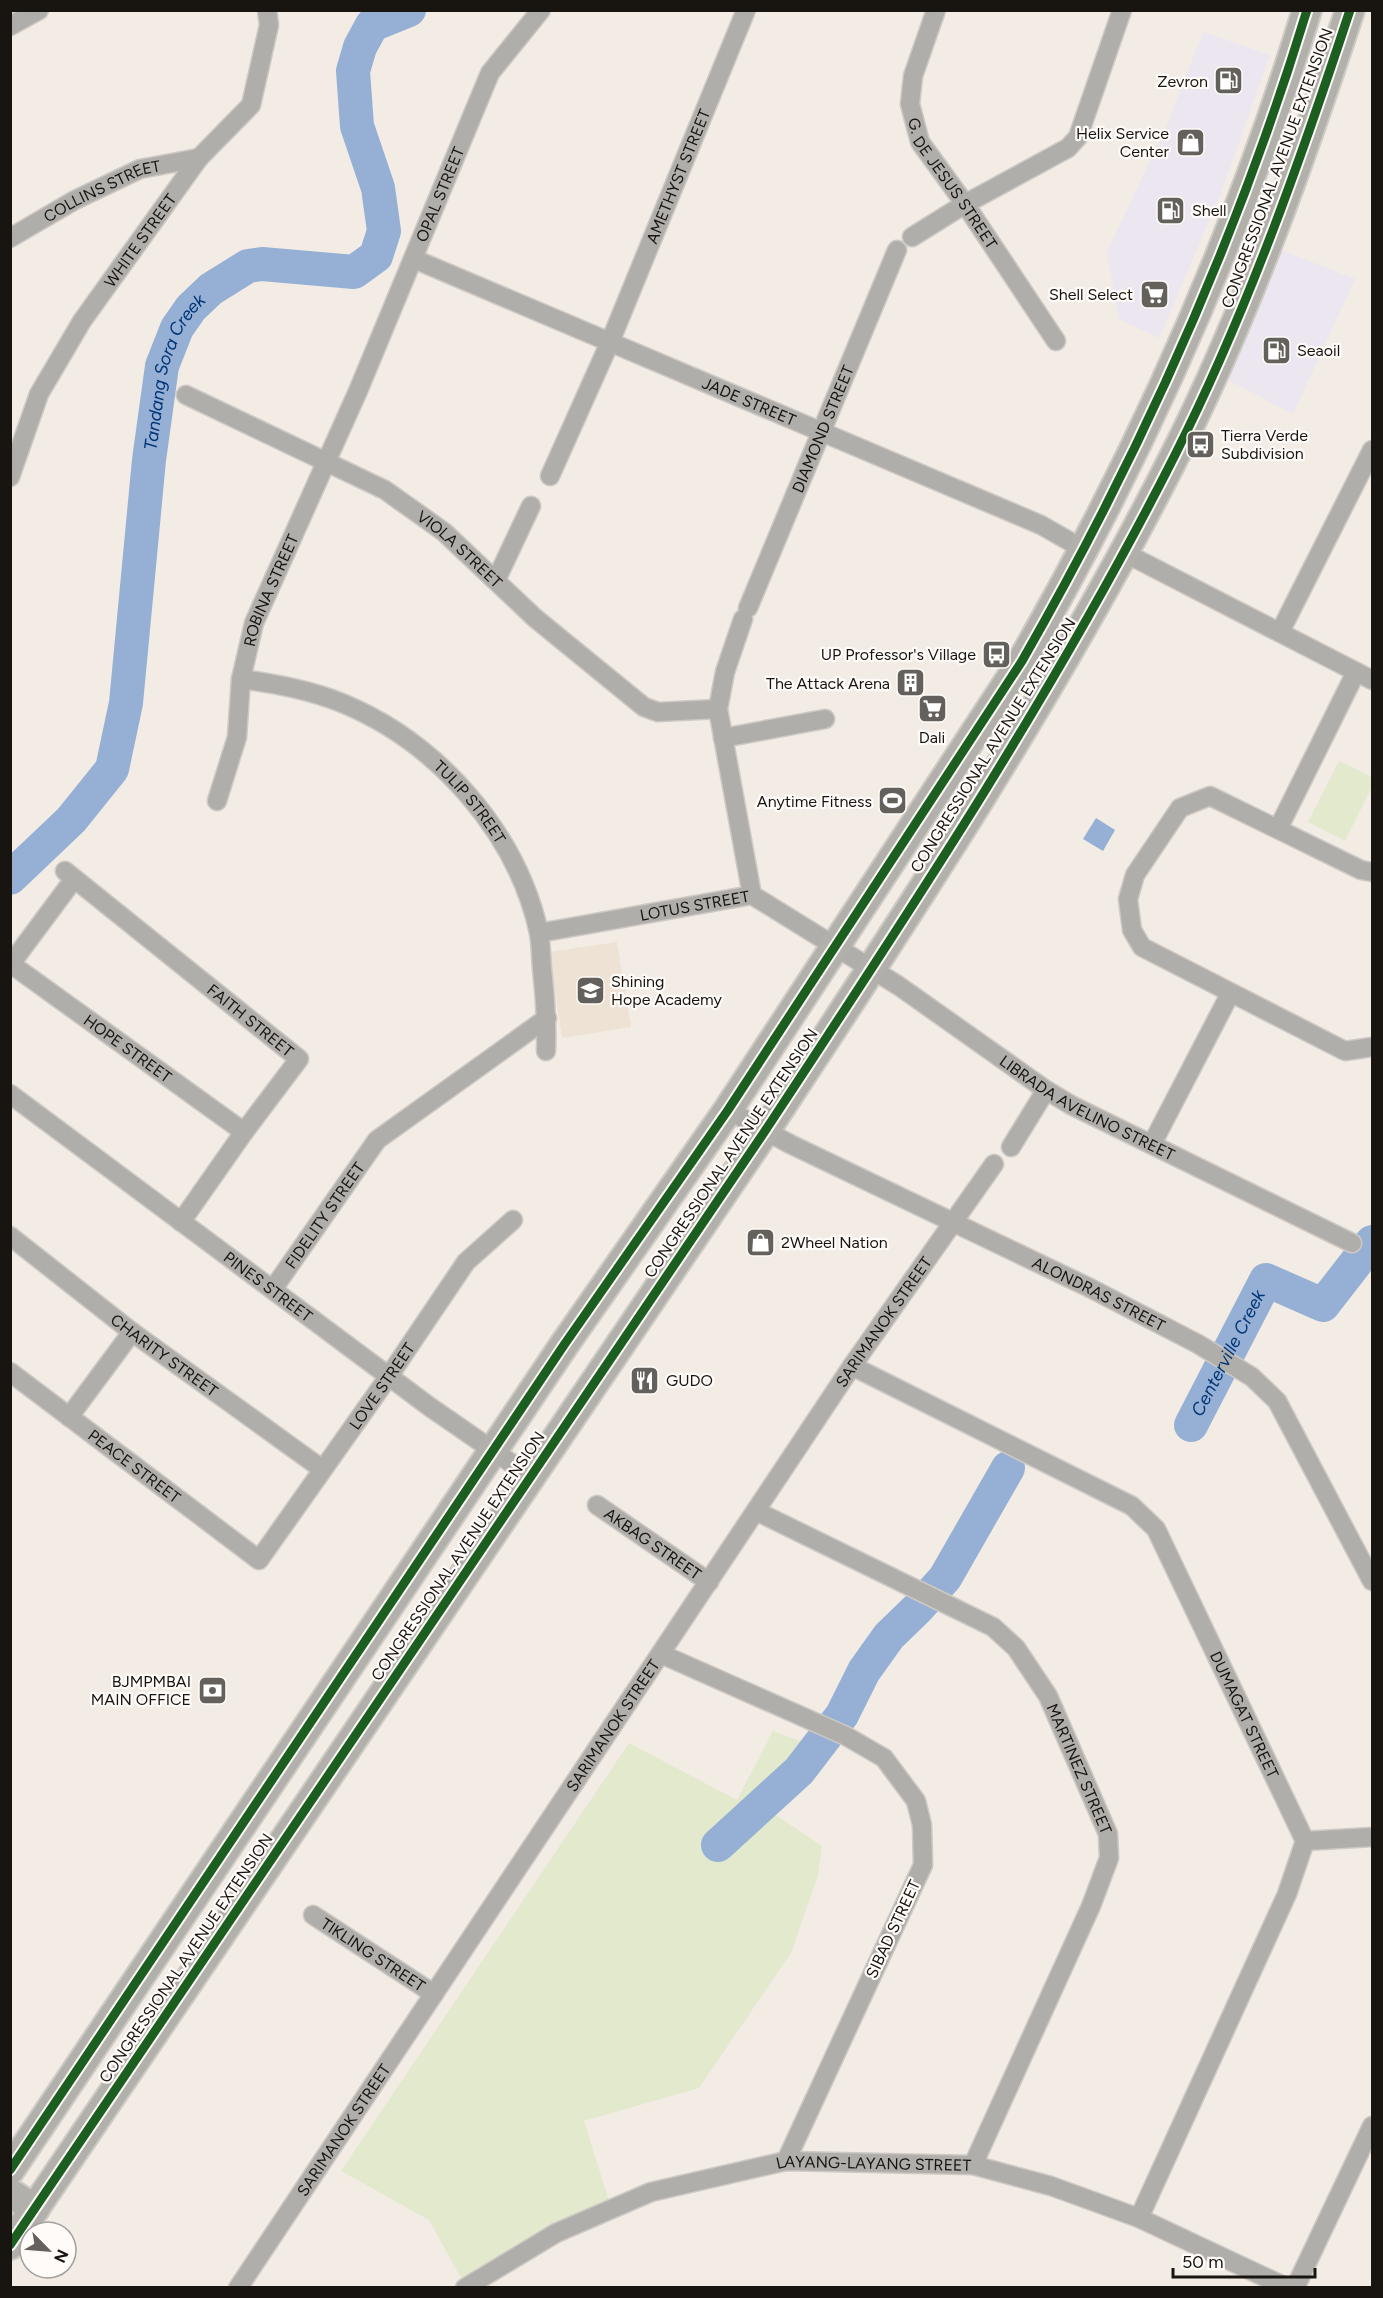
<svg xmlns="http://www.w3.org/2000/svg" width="1383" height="2298" font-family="Figtree,sans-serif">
	<rect width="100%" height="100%" fill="#f2ece5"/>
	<!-- commercial -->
	<g fill="#ebe6ef">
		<polygon points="1203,32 1270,55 1220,195 1159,338 1119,319 1107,252 1168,123"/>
		<polygon points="1281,250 1355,279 1293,414 1226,379"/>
	</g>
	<!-- built -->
	<polygon fill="#eee2d4" points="617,942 631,1027 562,1038 549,952"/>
	<!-- green -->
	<g fill="#e3e9cc">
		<polygon points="1339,761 1372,777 1372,787 1345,841 1308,822"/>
		<polygon points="773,1731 825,1750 774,1814 822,1846 818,1875 791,1953 699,2088 584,2121 609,2201 461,2278 429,2220 341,2171 629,1743 737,1800"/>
	</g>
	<!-- water -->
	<polygon fill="#96b0d5" points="1096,818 1115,830 1103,851 1083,839"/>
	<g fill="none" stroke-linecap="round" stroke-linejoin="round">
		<!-- river -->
		<g stroke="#96b0d5" stroke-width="34">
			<path id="s1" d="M10,878L71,820L112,769L126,703L149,460L162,366L177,328L191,308L211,289L248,266L262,264L354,272L376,256L384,231L378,188L357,126L353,71L360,47L372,25L409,10"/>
			<path id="s2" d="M1191,1425L1266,1280L1323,1305L1372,1242"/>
			<polyline points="718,1845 799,1771 842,1715 864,1671 889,1636 918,1608 945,1578 1008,1468"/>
		</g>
		<defs>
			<g id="minor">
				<path id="s3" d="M936,10L913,76L910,104L920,142L965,204L1056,341"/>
				<polyline points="10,26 39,10"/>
				<polyline points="912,237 965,204 1068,148 1078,137 1122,10"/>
				<path id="s4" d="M10,238L75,200L140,169L199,158"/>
				<path id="s5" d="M414,259L1041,525L1083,549"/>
				<path id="s6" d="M186,395L385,490L444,532L535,618L644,707L658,712L718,709"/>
				<path id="s7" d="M550,476L610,342L746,10"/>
				<path id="s8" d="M10,477L39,394L82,321L199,158L251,105L269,25L267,10"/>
				<polyline points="1125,553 1372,680"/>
				<polyline points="496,580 531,506"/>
				<path id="s9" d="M748,608L897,250"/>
				<polyline points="743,619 725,672 718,709 752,895"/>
				<polyline points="1280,632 1372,450"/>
				<path id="s10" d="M241,679C276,684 310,690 342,703C437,742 517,832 539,933C541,944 541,957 542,969C545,996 547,1023 546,1051"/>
				<polyline points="723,738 825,719"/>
				<path id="s11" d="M217,801L237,737L241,679L254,623L358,391L490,73L541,10"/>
				<polyline points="1278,829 1356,672"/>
				<path id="s12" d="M65,871L299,1059L244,1132L181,1222"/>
				<polyline points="1372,872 1361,870 1210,796 1180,808 1135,875 1128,899 1132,930 1142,947 1345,1051 1372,1047"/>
				<path id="s13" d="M539,933L752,895L899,986L1046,1090L1071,1105L1352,1243"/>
				<path id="s14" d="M11,964L244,1132"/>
				<polyline points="10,965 74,879"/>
				<path id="s15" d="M10,1094L430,1407L530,1476"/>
				<path id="s16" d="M728,1110L790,1144L1090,1288L1198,1344L1252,1377L1277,1401L1372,1581"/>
				<polyline points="1152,1144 1230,994"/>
				<polyline points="1011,1147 1046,1090"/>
				<path id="s17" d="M10,1236L132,1332L322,1469"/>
				<path id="s18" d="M273,1289L377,1140L547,1018"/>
				<path id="s19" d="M852,1366L1132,1506L1156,1529L1305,1841L1287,1894L1139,2218"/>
				<path id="s20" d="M10,1372L259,1560L389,1376L466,1262L513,1220"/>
				<polyline points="69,1417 132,1332"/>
				<path id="s21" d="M597,1505L709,1582"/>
				<path id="s22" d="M756,1511L993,1627L1016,1648L1048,1696L1108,1834L1109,1858L1091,1906L973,2165"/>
				<polyline points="661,1654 846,1736 884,1758 916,1801 922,1825 923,1865 786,2161"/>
				<polyline points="1305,1841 1372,1837"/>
				<path id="s23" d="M313,1915L434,1994"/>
				<path id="s24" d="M238,2288L852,1366L994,1164"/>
				<path id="s25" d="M465,2288L556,2233L651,2192L786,2161L973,2165L1051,2186L1139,2218L1288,2288"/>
				<polyline points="1295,2288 1372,2126"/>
			</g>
			<g id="primary">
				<path d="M10,2170L564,1345L728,1110L1022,661C1140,455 1238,237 1307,10"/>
				<polyline points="10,2193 35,2209"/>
				<path d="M10,2245L765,1131C910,911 1056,691 1175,455C1247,312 1300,162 1350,10"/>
			</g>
		</defs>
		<!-- minor casing -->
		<use href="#minor" stroke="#cec9c4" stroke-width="21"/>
		<!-- primary casing -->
		<use href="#primary" stroke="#cec9c4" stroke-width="32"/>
		<!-- minor -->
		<use href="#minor" stroke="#b0aeaa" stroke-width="18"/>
		<!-- primary -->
		<use href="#primary" stroke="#b2b0ab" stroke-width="28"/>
		<defs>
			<g id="cycleway">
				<path d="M10,2170L564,1345L728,1110L1022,661C1140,455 1238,237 1307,10"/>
				<path d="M10,2245L765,1131C910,911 1056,691 1175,455C1247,312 1300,162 1350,10"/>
			</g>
		</defs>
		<!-- cycleway casing -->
		<use href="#cycleway" stroke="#fefbf9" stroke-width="13"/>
		<!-- cycleway -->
		<use href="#cycleway" stroke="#1b5e20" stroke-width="9"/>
	</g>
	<!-- icons -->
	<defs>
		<symbol id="fuel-square" viewBox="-11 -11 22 22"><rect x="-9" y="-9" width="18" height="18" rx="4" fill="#64605b" stroke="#fefbf9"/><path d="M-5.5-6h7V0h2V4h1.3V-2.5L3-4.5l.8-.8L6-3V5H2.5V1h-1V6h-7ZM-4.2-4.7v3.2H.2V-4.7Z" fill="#fff"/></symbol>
		<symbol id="shop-square" viewBox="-11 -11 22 22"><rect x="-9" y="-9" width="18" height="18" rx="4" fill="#64605b" stroke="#fefbf9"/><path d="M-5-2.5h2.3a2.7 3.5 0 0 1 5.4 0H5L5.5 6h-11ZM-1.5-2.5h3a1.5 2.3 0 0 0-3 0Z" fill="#fff"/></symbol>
		<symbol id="supermarket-square" viewBox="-11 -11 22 22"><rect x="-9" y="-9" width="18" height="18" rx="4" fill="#64605b" stroke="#fefbf9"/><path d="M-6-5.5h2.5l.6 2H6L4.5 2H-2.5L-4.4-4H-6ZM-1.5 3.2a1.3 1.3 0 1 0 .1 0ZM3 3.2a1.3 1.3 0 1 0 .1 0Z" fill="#fff"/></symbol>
		<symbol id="bus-square" viewBox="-11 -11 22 22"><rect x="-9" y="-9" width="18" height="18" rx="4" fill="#64605b" stroke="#fefbf9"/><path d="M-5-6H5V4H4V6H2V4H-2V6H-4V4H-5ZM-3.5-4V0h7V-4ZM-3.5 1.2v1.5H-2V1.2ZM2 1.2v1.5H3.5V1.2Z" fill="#fff"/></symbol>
		<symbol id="building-square" viewBox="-11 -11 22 22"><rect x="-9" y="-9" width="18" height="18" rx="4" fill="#64605b" stroke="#fefbf9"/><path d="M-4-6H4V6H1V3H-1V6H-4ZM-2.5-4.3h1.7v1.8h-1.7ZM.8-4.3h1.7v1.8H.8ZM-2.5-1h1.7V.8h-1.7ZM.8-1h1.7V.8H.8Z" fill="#fff"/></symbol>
		<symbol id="stadium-square" viewBox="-11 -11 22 22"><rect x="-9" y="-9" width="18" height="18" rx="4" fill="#64605b" stroke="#fefbf9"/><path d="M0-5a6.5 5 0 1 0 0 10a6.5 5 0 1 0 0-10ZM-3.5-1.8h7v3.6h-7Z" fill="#fff"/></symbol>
		<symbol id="school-square" viewBox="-11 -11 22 22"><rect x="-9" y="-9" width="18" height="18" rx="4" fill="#64605b" stroke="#fefbf9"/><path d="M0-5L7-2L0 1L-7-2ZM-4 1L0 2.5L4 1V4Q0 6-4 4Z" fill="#fff"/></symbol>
		<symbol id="restaurant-square" viewBox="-11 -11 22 22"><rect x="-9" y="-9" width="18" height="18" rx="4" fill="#64605b" stroke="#fefbf9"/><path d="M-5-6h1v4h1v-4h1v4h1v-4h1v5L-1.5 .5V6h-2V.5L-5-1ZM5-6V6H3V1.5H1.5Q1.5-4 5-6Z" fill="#fff"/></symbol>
		<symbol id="bank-square" viewBox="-11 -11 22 22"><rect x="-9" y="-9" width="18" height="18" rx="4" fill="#64605b" stroke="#fefbf9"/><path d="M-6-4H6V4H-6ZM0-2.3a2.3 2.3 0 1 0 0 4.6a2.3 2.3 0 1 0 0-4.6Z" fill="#fff"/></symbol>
	</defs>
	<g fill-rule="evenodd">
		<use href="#fuel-square" x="1212" y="64" width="33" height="33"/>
		<use href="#shop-square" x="1174" y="126" width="33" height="33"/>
		<use href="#fuel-square" x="1154" y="194" width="33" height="33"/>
		<use href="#supermarket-square" x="1138" y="278" width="33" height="33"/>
		<use href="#fuel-square" x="1260" y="334" width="33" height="33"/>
		<use href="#bus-square" x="1184" y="428" width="33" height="33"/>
		<use href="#bus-square" x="980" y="638" width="33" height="33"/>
		<use href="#building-square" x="894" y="666" width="33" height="33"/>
		<use href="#supermarket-square" x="916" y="692" width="33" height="33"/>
		<use href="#stadium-square" x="876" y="784" width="33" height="33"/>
		<use href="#school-square" x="574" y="974" width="33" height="33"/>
		<use href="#shop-square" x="744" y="1226" width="33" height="33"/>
		<use href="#restaurant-square" x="628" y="1364" width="33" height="33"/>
		<use href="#bank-square" x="196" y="1674" width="33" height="33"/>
	</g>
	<g text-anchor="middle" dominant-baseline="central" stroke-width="4.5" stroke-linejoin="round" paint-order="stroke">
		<!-- poi labels -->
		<g font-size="16" fill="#181410" stroke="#fefbf9" text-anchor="end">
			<text x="1208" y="81">Zevron</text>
			<text x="1169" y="133">Helix Service<tspan x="1169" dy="18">Center</tspan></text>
			<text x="1192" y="210" text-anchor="start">Shell</text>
			<text x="1133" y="294">Shell Select</text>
			<text x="1297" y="350" text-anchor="start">Seaoil</text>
			<text x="1221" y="435" text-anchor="start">Tierra Verde<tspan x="1221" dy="18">Subdivision</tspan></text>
			<text x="976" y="654">UP Professor's Village</text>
			<text x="890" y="683">The Attack Arena</text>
			<text x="932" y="737" text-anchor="middle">Dali</text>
			<text x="872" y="801">Anytime Fitness</text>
			<text x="611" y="981" text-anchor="start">Shining<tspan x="611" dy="18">Hope Academy</tspan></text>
			<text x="781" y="1242" text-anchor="start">2Wheel Nation</text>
			<text x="666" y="1380" text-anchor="start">GUDO</text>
			<text x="191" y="1681">BJMPMBAI<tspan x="191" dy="18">MAIN OFFICE</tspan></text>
		</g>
		<!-- street labels -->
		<g font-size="16" fill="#181410" stroke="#fefbf9">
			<text transform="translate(1277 168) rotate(-70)">CONGRESSIONAL AVENUE EXTENSION</text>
			<text stroke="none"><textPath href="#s7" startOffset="326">AMETHYST STREET</textPath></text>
			<text stroke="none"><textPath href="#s3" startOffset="189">G. DE JESUS STREET</textPath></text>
			<text stroke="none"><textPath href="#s4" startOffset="104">COLLINS STREET</textPath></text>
			<text stroke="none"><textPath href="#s11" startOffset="650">OPAL STREET</textPath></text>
			<text stroke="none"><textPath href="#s8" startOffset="272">WHITE STREET</textPath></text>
			<text stroke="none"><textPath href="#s5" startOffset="364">JADE STREET</textPath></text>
			<text stroke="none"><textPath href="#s9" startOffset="194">DIAMOND STREET</textPath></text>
			<text stroke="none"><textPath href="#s6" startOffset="316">VIOLA STREET</textPath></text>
			<text stroke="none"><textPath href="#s11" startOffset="219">ROBINA STREET</textPath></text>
			<text transform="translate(993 745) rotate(-58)">CONGRESSIONAL AVENUE EXTENSION</text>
			<text stroke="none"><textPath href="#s10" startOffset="268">TULIP STREET</textPath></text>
			<text stroke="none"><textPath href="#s13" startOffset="158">LOTUS STREET</textPath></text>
			<text stroke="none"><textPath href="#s12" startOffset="238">FAITH STREET</textPath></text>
			<text stroke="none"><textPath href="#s14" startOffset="144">HOPE STREET</textPath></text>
			<text stroke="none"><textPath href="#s13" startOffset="614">LIBRADA AVELINO STREET</textPath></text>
			<text transform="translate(731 1153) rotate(-56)">CONGRESSIONAL AVENUE EXTENSION</text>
			<text stroke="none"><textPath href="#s18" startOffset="90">FIDELITY STREET</textPath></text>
			<text stroke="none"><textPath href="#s15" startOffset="322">PINES STREET</textPath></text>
			<text stroke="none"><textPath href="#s16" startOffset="414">ALONDRAS STREET</textPath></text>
			<text stroke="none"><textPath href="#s24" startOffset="1162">SARIMANOK STREET</textPath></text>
			<text stroke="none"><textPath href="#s17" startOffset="195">CHARITY STREET</textPath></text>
			<text stroke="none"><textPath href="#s20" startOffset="525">LOVE STREET</textPath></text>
			<text stroke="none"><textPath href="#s20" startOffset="156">PEACE STREET</textPath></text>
			<text stroke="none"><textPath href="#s21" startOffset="68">AKBAG STREET</textPath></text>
			<text transform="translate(458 1556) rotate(-56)">CONGRESSIONAL AVENUE EXTENSION</text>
			<text stroke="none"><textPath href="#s19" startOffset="552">DUMAGAT STREET</textPath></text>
			<text stroke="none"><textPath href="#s24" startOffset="676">SARIMANOK STREET</textPath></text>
			<text stroke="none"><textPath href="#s22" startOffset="432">MARTINEZ STREET</textPath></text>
			<text transform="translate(893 1929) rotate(-65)">SIBAD STREET</text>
			<text stroke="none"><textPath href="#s23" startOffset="72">TIKLING STREET</textPath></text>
			<text transform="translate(186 1958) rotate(-56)">CONGRESSIONAL AVENUE EXTENSION</text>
			<text stroke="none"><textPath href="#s24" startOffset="190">SARIMANOK STREET</textPath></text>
			<text stroke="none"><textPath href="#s25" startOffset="436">LAYANG-LAYANG STREET</textPath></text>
		</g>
		<!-- water labels -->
		<g font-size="18" font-style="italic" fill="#003575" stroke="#fefbf9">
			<text stroke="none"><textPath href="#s1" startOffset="554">Tandang Sora Creek</textPath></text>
			<text stroke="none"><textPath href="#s2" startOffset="81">Centerville Creek</textPath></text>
		</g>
	</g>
	<!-- border -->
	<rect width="1383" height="2298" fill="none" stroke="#181410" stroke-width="24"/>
	<!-- north arrow -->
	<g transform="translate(48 2250) rotate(115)"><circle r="28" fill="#fefbf9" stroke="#a29f9c" stroke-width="1.5"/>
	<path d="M0-4.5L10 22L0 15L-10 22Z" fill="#64605b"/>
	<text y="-9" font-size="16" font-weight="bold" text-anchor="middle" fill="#181410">N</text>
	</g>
	<!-- scale -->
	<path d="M1173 2268v9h142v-9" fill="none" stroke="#181410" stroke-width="3"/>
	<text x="1182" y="2268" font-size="18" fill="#181410" stroke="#fefbf9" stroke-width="4.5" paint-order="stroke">50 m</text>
</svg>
